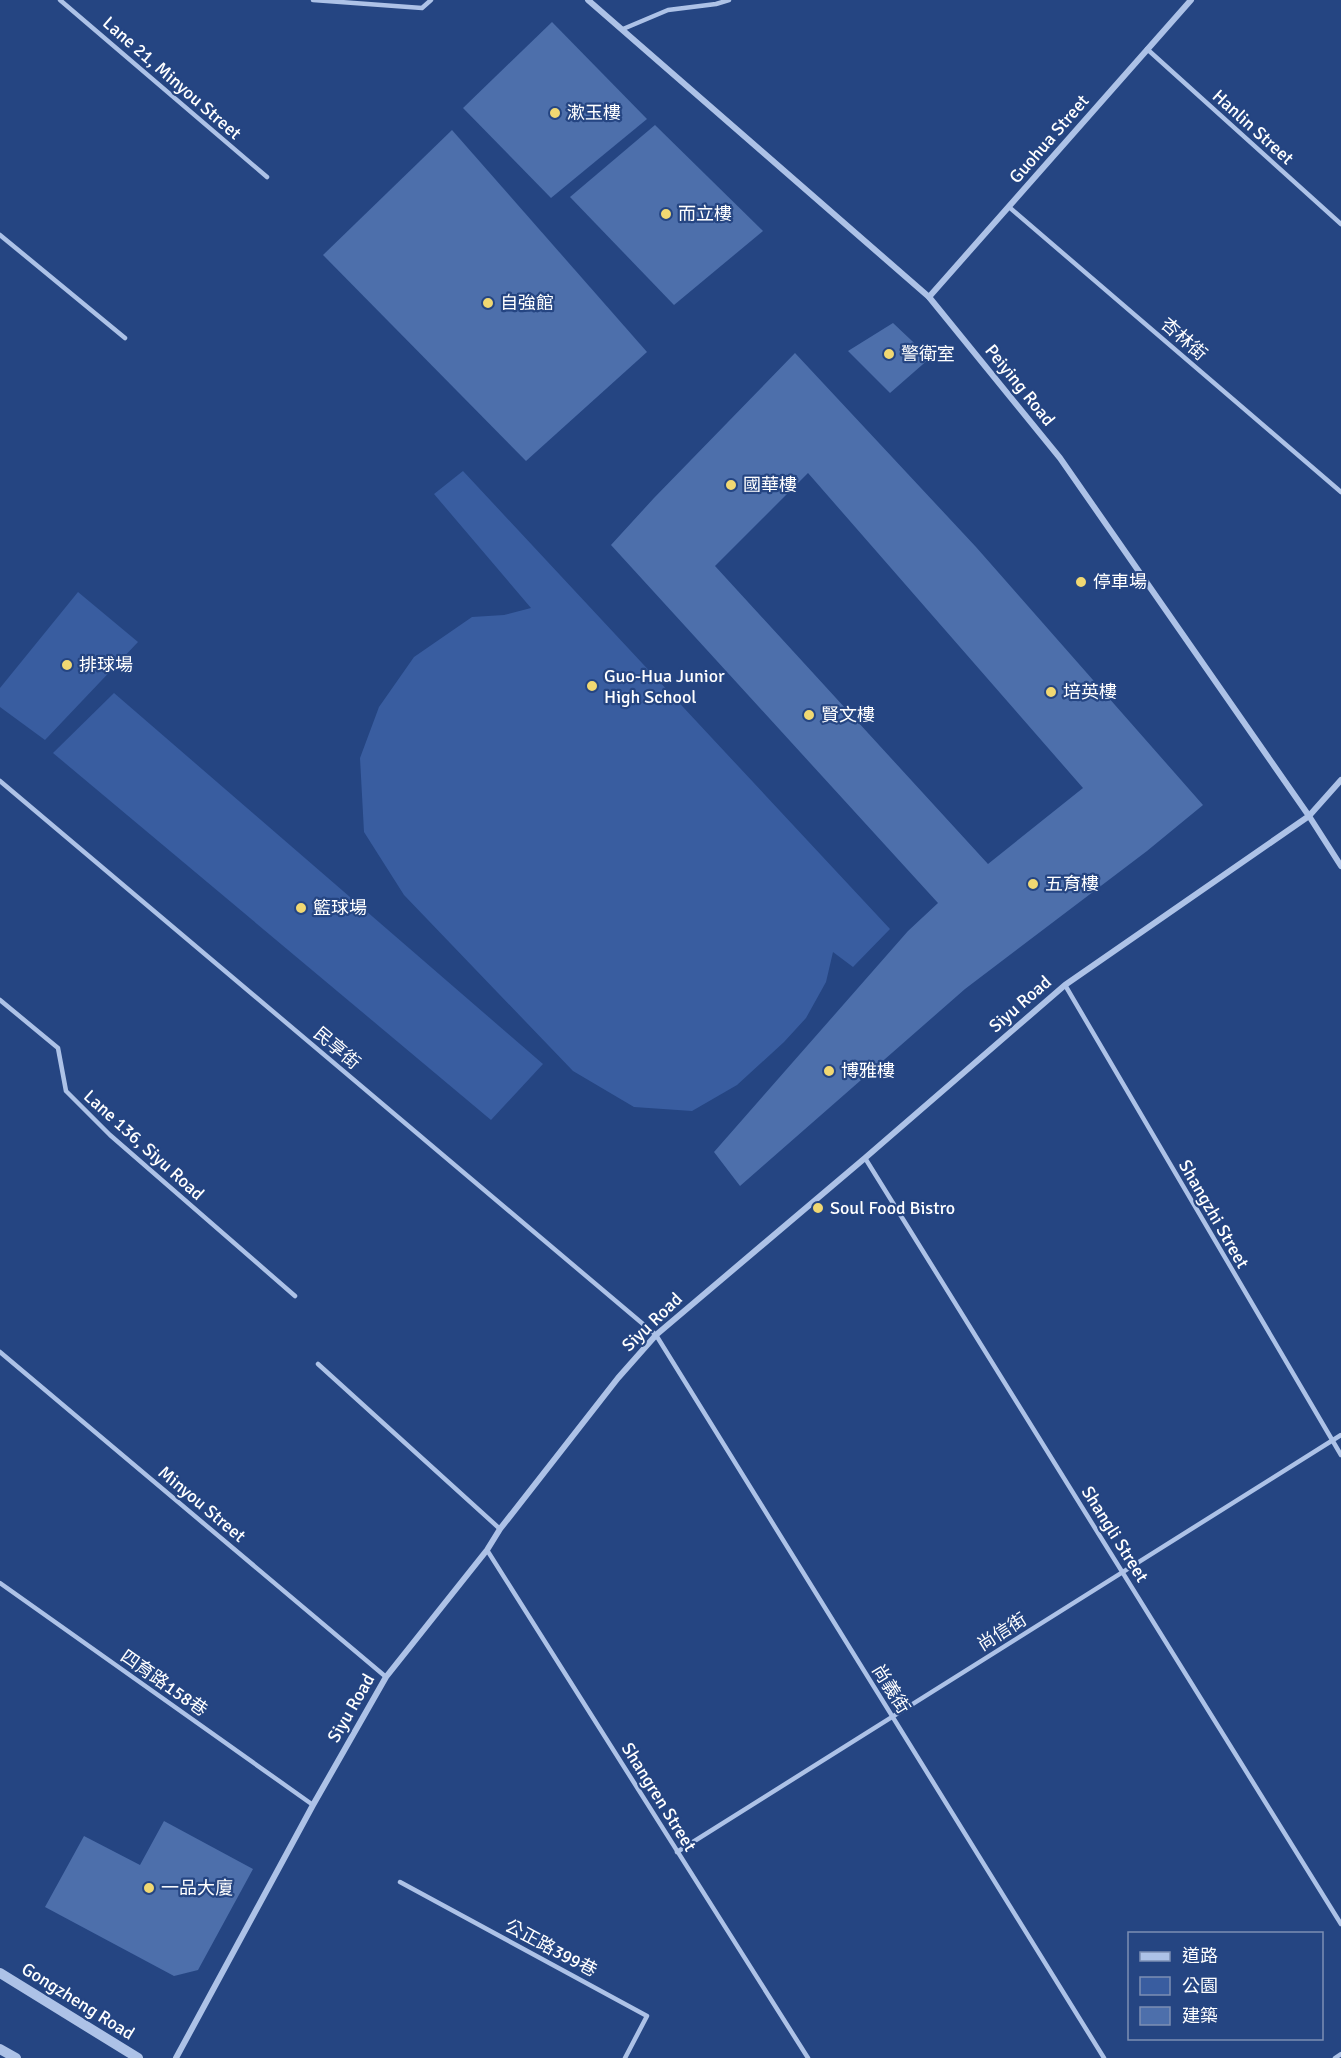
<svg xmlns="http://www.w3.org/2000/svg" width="1341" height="2058" font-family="Signika,'Noto Sans TC',sans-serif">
	<rect width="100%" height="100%" fill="#254582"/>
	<!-- green -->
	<g fill="#395da0">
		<polygon points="463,471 890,929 853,967 833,952 826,982 806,1018 784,1042 737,1085 692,1111 634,1107 573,1071 404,895 364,832 360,758 379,707 414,657 472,617 504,615 531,608 434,494"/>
		<polygon points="78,592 138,642 45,740 0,707 0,688"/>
		<polygon points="114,693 543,1064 491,1120 53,753"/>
	</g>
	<!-- building -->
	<g fill="#4d6fab" fill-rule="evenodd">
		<polygon points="552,22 647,119 551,198 463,108"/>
		<polygon points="655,125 763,231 674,305 570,197"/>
		<polygon points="452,130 647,352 526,461 323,255"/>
		<polygon points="893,323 930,358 890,393 848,351"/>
		<path d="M795,353L976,547L1203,805L1147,851L965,989L740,1186L714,1152L908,931L938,903L611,545L654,498ZM808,473L1083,788L988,864L715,566Z"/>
		<polygon points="164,1821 253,1869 198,1970 174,1976 45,1907 84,1836 140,1865"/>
	</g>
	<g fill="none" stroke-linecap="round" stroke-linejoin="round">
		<!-- service -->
		<g stroke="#adc2e7" stroke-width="4.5">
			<polyline points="60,0 267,177"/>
			<polyline points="313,0 422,8 431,0"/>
			<polyline points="623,29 668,10 716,4 729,0"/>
			<polyline points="1147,49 1341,224"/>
			<polyline points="1009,207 1341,492"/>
			<polyline points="0,235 125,338"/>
			<polyline points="0,781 656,1335 1104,2058"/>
			<polyline points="1065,985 1341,1455"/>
			<polyline points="0,1000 58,1048 66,1091 110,1135 295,1296"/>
			<polyline points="865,1158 1341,1924"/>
			<polyline points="0,1352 386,1677"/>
			<polyline points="318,1364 500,1529"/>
			<polyline points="487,1550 808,2058"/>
			<polyline points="0,1583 313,1805"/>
			<polyline points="677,1852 1341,1435"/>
			<polyline points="400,1882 647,2016 625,2058"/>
			<polyline points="1335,2058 1341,2054"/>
		</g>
		<!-- minor -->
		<g stroke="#adc2e7" stroke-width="6">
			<polyline points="588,0 929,297 1060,458 1309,816 1341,866"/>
			<polyline points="929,297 1191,0"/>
			<polyline points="176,2058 313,1805 386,1677 487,1550 500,1529 618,1378 656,1335 865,1158 1065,985 1309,816 1341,780"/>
		</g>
		<!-- tertiary -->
		<g stroke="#adc2e7" stroke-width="10">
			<polyline points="0,1973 138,2058"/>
			<polyline points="0,2049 16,2058"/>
		</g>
	</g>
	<!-- markers -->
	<g fill="#f1d872" stroke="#254582" stroke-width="2">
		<circle cx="555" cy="113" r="6"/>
		<circle cx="666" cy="214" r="6"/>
		<circle cx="488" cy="303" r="6"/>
		<circle cx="889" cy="354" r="6"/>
		<circle cx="731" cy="485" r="6"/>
		<circle cx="1081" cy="582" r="6"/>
		<circle cx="67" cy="665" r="6"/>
		<circle cx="592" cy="686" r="6"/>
		<circle cx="1051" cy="692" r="6"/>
		<circle cx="809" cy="715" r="6"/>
		<circle cx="1033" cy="884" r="6"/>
		<circle cx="301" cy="908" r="6"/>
		<circle cx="829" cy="1071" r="6"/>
		<circle cx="818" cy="1208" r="6"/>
		<circle cx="149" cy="1888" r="6"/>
	</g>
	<g text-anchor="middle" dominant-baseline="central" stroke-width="4.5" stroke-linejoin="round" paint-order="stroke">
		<!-- street labels -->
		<g font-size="18" fill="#fff" stroke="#254582">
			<text transform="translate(172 78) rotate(41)">Lane 21, Minyou Street</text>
			<text transform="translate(1253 127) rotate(42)">Hanlin Street</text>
			<text transform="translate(1049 139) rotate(-49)">Guohua Street</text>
			<text transform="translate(1184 339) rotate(41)">杏林街</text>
			<text transform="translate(1020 385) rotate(51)">Peiying Road</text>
			<text transform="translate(1020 1004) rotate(-41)">Siyu Road</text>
			<text transform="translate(337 1048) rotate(40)">民享街</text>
			<text transform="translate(144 1145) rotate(42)">Lane 136, Siyu Road</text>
			<text transform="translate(1214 1214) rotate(60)">Shangzhi Street</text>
			<text transform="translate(652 1322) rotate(-44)">Siyu Road</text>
			<text transform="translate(202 1504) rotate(40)">Minyou Street</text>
			<text transform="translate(1115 1534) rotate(58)">Shangli Street</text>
			<text transform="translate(1002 1632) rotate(-32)">尚信街</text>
			<text transform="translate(164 1683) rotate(35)">四育路158巷</text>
			<text transform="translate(891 1689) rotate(58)">尚義街</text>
			<text transform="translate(351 1708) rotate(-60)">Siyu Road</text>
			<text transform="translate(659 1797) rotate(58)">Shangren Street</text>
			<text transform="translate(551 1948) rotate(28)">公正路399巷</text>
			<text transform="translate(78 2001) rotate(32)">Gongzheng Road</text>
		</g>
		<!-- poi labels -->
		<g font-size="18" fill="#fff" stroke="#254582" text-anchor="start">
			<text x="567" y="113">漱玉樓</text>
			<text x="678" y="214">而立樓</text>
			<text x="500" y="303">自強館</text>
			<text x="901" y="354">警衛室</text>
			<text x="743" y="485">國華樓</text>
			<text x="1093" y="582">停車場</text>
			<text x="79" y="665">排球場</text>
			<text x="604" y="676">Guo-Hua Junior<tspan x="604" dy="21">High School</tspan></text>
			<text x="1063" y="692">培英樓</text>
			<text x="821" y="715">賢文樓</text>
			<text x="1045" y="884">五育樓</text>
			<text x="313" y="908">籃球場</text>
			<text x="841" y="1071">博雅樓</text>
			<text x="830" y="1208">Soul Food Bistro</text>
			<text x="161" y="1888">一品大廈</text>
		</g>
	</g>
	<!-- legend -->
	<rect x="1128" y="1932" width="195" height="108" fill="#254582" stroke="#7c8fb4" stroke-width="1.5"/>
	<rect x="1140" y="1952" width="30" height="9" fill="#adc2e7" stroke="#7c8fb4" stroke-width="1.5"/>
	<text x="1182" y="1962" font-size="18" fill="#ffffff">道路</text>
	<rect x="1140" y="1977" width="30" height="18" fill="#395da0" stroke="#7c8fb4" stroke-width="1.5"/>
	<text x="1182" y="1992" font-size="18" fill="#ffffff">公園</text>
	<rect x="1140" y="2007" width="30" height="18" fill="#4d6fab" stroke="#7c8fb4" stroke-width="1.5"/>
	<text x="1182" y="2022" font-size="18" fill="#ffffff">建築</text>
</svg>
